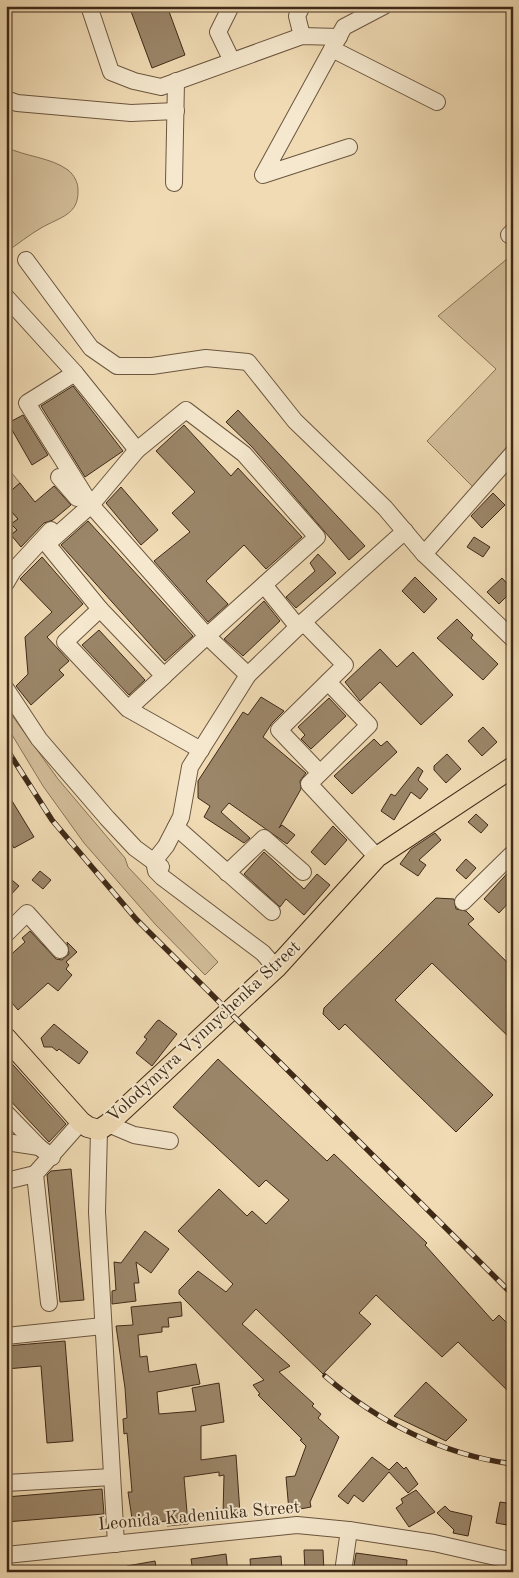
<svg xmlns="http://www.w3.org/2000/svg" width="519" height="1578" font-family="'Old Standard TT',serif">
	<rect width="100%" height="100%" fill="#f0dbb4"/>
	<filter id="stains"><feTurbulence type="fractalNoise" baseFrequency=".004" numOctaves="4"/><feColorMatrix values="0 0 0 0 .2 0 0 0 0 .09 0 0 0 0 .02 0 0 0 .5 -.17"/></filter>
	<radialGradient id="worn" r=".72"><stop offset=".6" stop-color="#630" stop-opacity="0"/><stop offset="1" stop-color="#630" stop-opacity=".3"/></radialGradient>
	<!-- green -->
	<g fill="#d2bd99" stroke="#887458">
		<path d="M6,147C26,157 50,157 68,170C74,175 78,182 78,190C79,215 60,217 41,228C29,235 18,244 6,252Z"/>
		<polygon points="513,254 513,455 479,493 427,441 496,369 438,316"/>
		<polygon points="6,466 20,483 6,495"/>
		<polygon points="6,505 18,519 12,524 17,530 11,535 6,535"/>
		<polygon points="6,707 58,779 125,858 128,867 218,962 205,975 155,924 84,843 43,786 6,725"/>
	</g>
	<!-- building -->
	<g fill="#9b8669" stroke="#3f2a18">
		<polygon points="129,6 167,6 185,55 152,68"/>
		<polygon points="73,386 123,451 85,477 41,406"/>
		<polygon points="238,410 365,546 349,560 252,447 226,422"/>
		<polygon points="23,415 48,455 32,465 8,423"/>
		<polygon points="184,425 231,476 238,468 302,537 266,569 244,545 206,581 228,604 208,622 154,561 190,532 172,513 195,492 156,451"/>
		<polygon points="20,483 35,502 54,486 71,505 53,520 44,523 21,547 11,535 17,530 11,524 18,519 6,505 6,495"/>
		<polygon points="121,487 158,530 141,545 106,503"/>
		<polygon points="493,493 505,505 482,528 471,516"/>
		<polygon points="88,521 193,636 165,661 61,545"/>
		<polygon points="474,537 490,547 483,557 467,547"/>
		<polygon points="318,554 336,573 296,608 286,597 315,571 310,563"/>
		<polygon points="42,557 83,604 47,637 69,661 59,670 64,675 31,705 16,686 28,674 25,637 52,612 20,579"/>
		<polygon points="415,577 437,599 424,613 402,591"/>
		<polygon points="502,578 513,590 499,604 487,592"/>
		<polygon points="264,601 280,621 243,656 224,639"/>
		<polygon points="457,619 473,635 471,638 498,664 483,680 437,638"/>
		<polygon points="99,630 145,680 129,695 82,645"/>
		<polygon points="380,649 397,667 413,652 453,695 421,725 380,682 360,701 345,682"/>
		<polygon points="261,697 284,711 272,723 263,737 306,773 300,781 301,789 279,828 282,825 295,835 287,844 229,803 221,812 250,838 244,843 204,817 210,806 198,798 198,781 243,712 248,715"/>
		<polygon points="329,698 346,716 311,749 301,739 305,735 298,727"/>
		<polygon points="483,727 497,742 482,756 468,741"/>
		<polygon points="374,739 381,746 387,741 397,752 352,794 334,776"/>
		<polygon points="447,754 461,769 446,783 434,770 434,766"/>
		<polygon points="418,767 423,771 418,780 428,789 420,799 411,792 394,820 381,811 391,794 395,796"/>
		<polygon points="6,791 34,837 14,848 6,835"/>
		<polygon points="476,814 488,825 481,833 468,822"/>
		<polygon points="333,826 347,840 325,865 311,852"/>
		<polygon points="435,833 441,840 419,860 426,865 418,876 400,864 411,849"/>
		<polygon points="264,852 304,889 317,874 330,885 304,915 286,899 280,907 244,874"/>
		<polygon points="466,859 476,868 466,879 456,870"/>
		<polygon points="513,867 513,898 499,913 484,899"/>
		<polygon points="40,871 51,880 43,889 32,880"/>
		<polygon points="6,875 19,886 6,900"/>
		<polygon points="436,898 454,899 456,909 466,911 474,919 468,924 513,968 513,1041 432,963 395,1000 493,1095 456,1132 345,1024 339,1030 323,1014 324,1008"/>
		<polygon points="30,931 56,959 62,960 69,954 67,942 77,952 66,962 69,965 66,969 72,975 58,991 48,983 18,1010 6,996 6,959 25,942 22,938"/>
		<polygon points="159,1020 177,1034 152,1066 136,1053 147,1039 144,1037 157,1021"/>
		<polygon points="54,1024 88,1052 79,1064 59,1049 57,1051 52,1047 44,1047 41,1038"/>
		<polygon points="6,1057 66,1124 49,1142 6,1096"/>
		<polygon points="218,1059 327,1161 334,1154 427,1243 425,1245 493,1321 499,1315 513,1329 513,1396 458,1342 442,1357 376,1295 359,1313 371,1324 323,1374 256,1309 242,1324 290,1366 279,1372 314,1404 312,1406 321,1414 318,1418 339,1437 310,1502 311,1507 289,1511 286,1477 295,1476 306,1446 300,1440 302,1439 258,1395 260,1394 253,1385 264,1380 179,1294 179,1290 198,1271 226,1292 233,1284 178,1231 219,1189 247,1216 252,1211 266,1224 289,1200 266,1180 259,1187 173,1107"/>
		<polygon points="71,1169 84,1300 60,1302 47,1175 51,1171"/>
		<polygon points="145,1231 169,1249 151,1273 136,1262 139,1283 134,1283 136,1301 112,1304 112,1291 116,1290 114,1262 121,1263"/>
		<polygon points="181,1302 182,1316 168,1318 169,1327 162,1327 162,1332 138,1335 140,1357 147,1356 149,1372 196,1364 200,1384 157,1392 159,1414 196,1411 192,1388 219,1383 224,1422 201,1426 201,1460 236,1455 240,1513 223,1514 224,1475 219,1476 219,1472 184,1477 188,1524 167,1526 167,1521 133,1525 128,1492 132,1492 127,1433 124,1434 123,1419 127,1418 125,1388 116,1326 133,1325 131,1307"/>
		<polygon points="65,1341 73,1441 47,1443 41,1366 6,1369 6,1346"/>
		<polygon points="426,1382 467,1420 446,1441 394,1416"/>
		<polygon points="372,1457 389,1470 397,1462 404,1469 406,1467 418,1484 408,1493 389,1472 363,1502 354,1495 348,1504 338,1496"/>
		<polygon points="102,1489 104,1514 6,1522 6,1497"/>
		<polygon points="416,1490 435,1512 409,1527 396,1508 403,1503 401,1499"/>
		<polygon points="500,1502 513,1504 513,1526 496,1523"/>
		<polygon points="445,1506 450,1511 472,1516 468,1536 453,1533 454,1530 437,1513"/>
		<polygon points="304,1550 323,1550 324,1572 305,1572"/>
		<polygon points="356,1553 407,1560 406,1572 353,1572"/>
		<polygon points="226,1554 228,1572 193,1572 191,1559"/>
		<polygon points="281,1556 282,1572 251,1572 250,1559"/>
		<polygon points="155,1561 157,1572 127,1572 127,1566"/>
	</g>
	<g fill="none" stroke-linecap="round" stroke-linejoin="round">
		<defs>
			<g id="minor">
				<polyline points="89,6 111,72 134,81 161,87 302,36 339,37"/>
				<polyline points="231,6 218,32 232,61"/>
				<polyline points="302,6 297,16 302,36"/>
				<polyline points="332,49 437,102"/>
				<polyline points="6,99 17,103 131,113 176,111"/>
				<polyline points="349,147 263,175 344,27 384,6"/>
				<polyline points="174,183 176,81"/>
				<polyline points="509,235 513,231"/>
				<polyline points="26,260 91,348 117,366 152,366 206,358 248,362 295,421 385,508 424,554 513,639"/>
				<polyline points="6,297 75,373"/>
				<polygon points="75,373 137,450 91,505 27,403"/>
				<polyline points="59,477 77,498"/>
				<polyline points="424,554 513,453"/>
				<polyline points="6,583 13,571 51,530"/>
				<polyline points="264,585 298,627"/>
				<polyline points="100,609 47,544 91,505 207,636 317,537 244,454 186,410 137,450"/>
				<polyline points="303,622 345,665 279,730 320,773"/>
				<polyline points="164,676 207,636 248,675"/>
				<polyline points="328,682 369,725 309,784 377,857"/>
				<polyline points="6,689 39,739 107,818 135,848 161,867"/>
				<polyline points="128,709 164,676 100,609 65,642 128,709 201,750"/>
				<polyline points="176,827 272,912"/>
				<polyline points="227,873 264,838 303,872"/>
				<polyline points="463,902 511,855 513,857"/>
				<polyline points="6,934 27,913 60,950"/>
				<polyline points="276,968 263,953 162,877 156,871 154,861 166,846 181,817 190,767 248,675 303,622 405,531"/>
				<polyline points="6,1113 39,1147 52,1157"/>
				<polyline points="108,1124 134,1135 170,1141"/>
				<polyline points="99,1130 97,1212 116,1544"/>
				<polyline points="6,1142 39,1147"/>
				<polyline points="6,1181 35,1174"/>
				<polyline points="49,1303 35,1174 81,1122"/>
				<polyline points="6,1336 103,1326"/>
				<polyline points="6,1483 112,1477"/>
				<polyline points="6,1555 297,1525 349,1530 434,1543 513,1561"/>
				<polyline points="343,1572 349,1530"/>
			</g>
			<polyline id="major" points="6,1038 81,1122 88,1127 99,1130 108,1124 276,968 377,857 513,767"/>
		</defs>
		<!-- minor casing -->
		<use href="#minor" stroke="#6b563f" stroke-width="18"/>
		<!-- major casing -->
		<use href="#major" stroke="#3f2a18" stroke-width="22"/>
		<!-- minor -->
		<use href="#minor" stroke="#f5e8ce" stroke-width="16"/>
		<!-- major -->
		<use href="#major" stroke="#f0dbb4" stroke-width="20"/>
		<defs>
			<g id="rail">
				<polyline points="6,748 52,820 136,919 513,1295"/>
				<path d="M325,1376C378,1422 443,1455 513,1464"/>
			</g>
		</defs>
		<!-- rail casing -->
		<use href="#rail" stroke="#3f2a18" stroke-width="5.5"/>
		<!-- rail -->
		<use href="#rail" stroke="#f5e8ce" stroke-width="4" stroke-dasharray="11" stroke-linecap="butt"/>
	</g>
	<g text-anchor="middle" dominant-baseline="central" stroke-width="4" stroke-linejoin="round" paint-order="stroke">
		<!-- street labels -->
		<g font-size="18" fill="#3f2a18" stroke="#f5e8ce">
			<text transform="translate(204 1032) rotate(-43)">Volodymyra Vynnychenka Street</text>
			<text transform="translate(199 1516) rotate(-5)">Leonida Kadeniuka Street</text>
		</g>
	</g>
	<!-- margin -->
	<rect width="519" height="1578" fill="none" stroke="#f0dbb4" stroke-width="25"/>
	<rect x="8" y="8" width="504" height="1563" fill="none" stroke="#3f2a18" stroke-width="2.5"/>
	<rect x="12" y="12" width="494" height="1553" fill="none" stroke="#3f2a18"/>
	<rect width="100%" height="100%" filter="url(#stains)"/>
	<rect width="100%" height="100%" fill="url(#worn)"/>
</svg>
